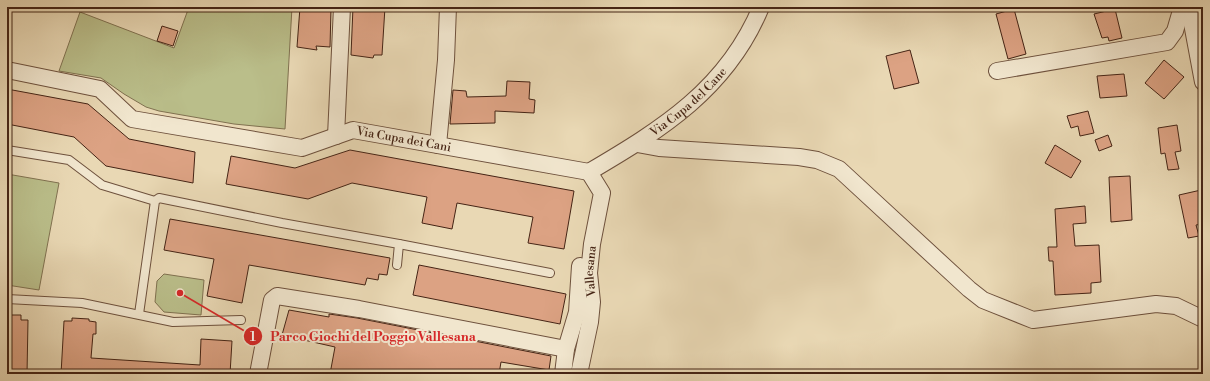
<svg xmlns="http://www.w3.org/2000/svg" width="1210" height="381" font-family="'Libre Bodoni',serif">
	<rect width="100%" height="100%" fill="#e9d8b4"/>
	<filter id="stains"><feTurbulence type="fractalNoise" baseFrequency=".005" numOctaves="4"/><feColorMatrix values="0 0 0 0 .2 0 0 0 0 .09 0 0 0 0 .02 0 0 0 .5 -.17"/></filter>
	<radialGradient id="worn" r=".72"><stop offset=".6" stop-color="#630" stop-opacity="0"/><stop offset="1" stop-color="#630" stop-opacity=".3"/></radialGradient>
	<!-- green -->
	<g fill="#babe8a" stroke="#807150">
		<polygon points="189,7 292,7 285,129 234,124 159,111 146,107 124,94 101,78 59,71 80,12 174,48"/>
		<polygon points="7,174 59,183 39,290 7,285"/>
		<polygon points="164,274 204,280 201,315 164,312 155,302 157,281"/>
	</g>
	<!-- building -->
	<g fill="#dca283" stroke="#452415">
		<polygon points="300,7 331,9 330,47 316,46 317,50 297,47"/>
		<polygon points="353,7 385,7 382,55 374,55 373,58 351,55"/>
		<polygon points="1014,9 1026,54 1008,59 996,14"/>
		<polygon points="1115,9 1122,38 1109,41 1108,37 1102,38 1094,14"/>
		<polygon points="162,26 178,31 173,46 157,41"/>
		<polygon points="910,50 919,83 894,89 886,56"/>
		<polygon points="1164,60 1184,77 1164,99 1145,83"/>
		<polygon points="1124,74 1127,96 1100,98 1097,76"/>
		<polygon points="507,81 530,82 529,99 535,100 534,113 495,111 495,123 450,124 453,90 466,91 467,97 506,96"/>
		<polygon points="7,89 88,104 129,139 195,152 193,183 106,166 74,137 7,124"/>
		<polygon points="1088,111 1094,133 1080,136 1078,126 1071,128 1067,116"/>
		<polygon points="1177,125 1181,151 1175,152 1179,169 1168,170 1165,153 1161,154 1158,128"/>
		<polygon points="1108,135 1112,146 1099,151 1095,140"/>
		<polygon points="1055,145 1081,161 1071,178 1045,163"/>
		<polygon points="350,150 574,191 564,249 528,243 533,217 457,203 452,229 422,223 427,197 352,183 308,199 226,184 231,156 295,168"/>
		<polygon points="1130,176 1132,220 1111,222 1109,177"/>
		<polygon points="1201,190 1203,203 1203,224 1196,225 1199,236 1188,238 1179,195"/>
		<polygon points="1085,206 1086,223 1073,224 1075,246 1099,245 1101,282 1091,283 1091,293 1055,295 1053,261 1049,261 1048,247 1057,247 1055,209"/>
		<polygon points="170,219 390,258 387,275 379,274 378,280 367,278 365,285 249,265 242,303 207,296 214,259 164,250"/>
		<polygon points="419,265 566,294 560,324 413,295"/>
		<polygon points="289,310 329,317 329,314 357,318 551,356 549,370 501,362 499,374 330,374 335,347 282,335"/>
		<polygon points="7,315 21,315 21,320 28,320 27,374 7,374"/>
		<polygon points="72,318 89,319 89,321 96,322 96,334 93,334 91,358 200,365 201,339 232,341 230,374 61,374 64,321 72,321"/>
	</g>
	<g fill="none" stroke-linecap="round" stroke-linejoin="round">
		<defs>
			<g id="lane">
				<polyline points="7,150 69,160 102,185 155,201"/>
				<polyline points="399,244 550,273"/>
				<polyline points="7,299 82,303 173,322 241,320"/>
				<polyline points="139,314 155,201 159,198 282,223 399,244 397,265"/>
			</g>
			<g id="street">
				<polyline points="1189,7 1203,82"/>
				<path id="s1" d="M7,70L100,89L132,119L302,148L353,130L589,172"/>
				<polyline points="997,71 1167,42 1175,31 1182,7"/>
				<polyline points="336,136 342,7"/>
				<polyline points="637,144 659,148 799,157 817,160 839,169 969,289 983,300 1033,320 1156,304 1176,306 1203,319"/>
				<polyline points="438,145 446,60 448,7"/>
				<path id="s2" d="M589,172C662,129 727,89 761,7"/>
				<polyline points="258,374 272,300 277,296 359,309 566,349"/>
				<polyline points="563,374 566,349 577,312 580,266"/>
				<path id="s3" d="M579,374L590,322L592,302L589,273L592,244L602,193L589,172"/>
			</g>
		</defs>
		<!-- lane casing -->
		<use href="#lane" stroke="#6e513d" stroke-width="10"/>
		<!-- street casing -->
		<use href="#street" stroke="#6e513d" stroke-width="18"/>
		<!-- lane -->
		<use href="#lane" stroke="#f1e6ce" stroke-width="8"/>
		<!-- street -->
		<use href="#street" stroke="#f1e6ce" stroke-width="16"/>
	</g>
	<g text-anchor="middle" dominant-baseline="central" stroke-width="4" stroke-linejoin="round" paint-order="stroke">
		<!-- street labels -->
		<g font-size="12" fill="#452415" stroke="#f1e6ce">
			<text stroke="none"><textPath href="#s2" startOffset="122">Via Cupa del Cane</textPath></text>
			<text stroke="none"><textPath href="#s1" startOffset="417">Via Cupa dei Cani</textPath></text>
			<text stroke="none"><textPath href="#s3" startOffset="104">Vallesana</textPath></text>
		</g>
	</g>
	<!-- callouts -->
	<path fill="none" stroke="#d62828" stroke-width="1.5" d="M180 293L253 336"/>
	<g fill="#d62828" stroke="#f1e6ce" stroke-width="1.5">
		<circle cx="180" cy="293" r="4"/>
		<circle cx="253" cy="336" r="10"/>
	</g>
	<g font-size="12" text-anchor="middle" font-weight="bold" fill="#fff">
		<text x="253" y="341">1</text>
	</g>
	<g font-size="13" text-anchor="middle" font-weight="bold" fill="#d62828" stroke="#f1e6ce" stroke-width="4" stroke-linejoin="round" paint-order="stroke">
		<text x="373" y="341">Parco Giochi del Poggio Vallesana</text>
	</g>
	<!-- margin -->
	<rect width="1210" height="381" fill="none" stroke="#e9d8b4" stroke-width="24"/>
	<rect x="8" y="8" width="1194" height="365" fill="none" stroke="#452415" stroke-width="2"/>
	<rect x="12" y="12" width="1186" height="357" fill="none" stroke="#452415"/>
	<rect width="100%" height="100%" filter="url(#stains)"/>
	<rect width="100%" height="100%" fill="url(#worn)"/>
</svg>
